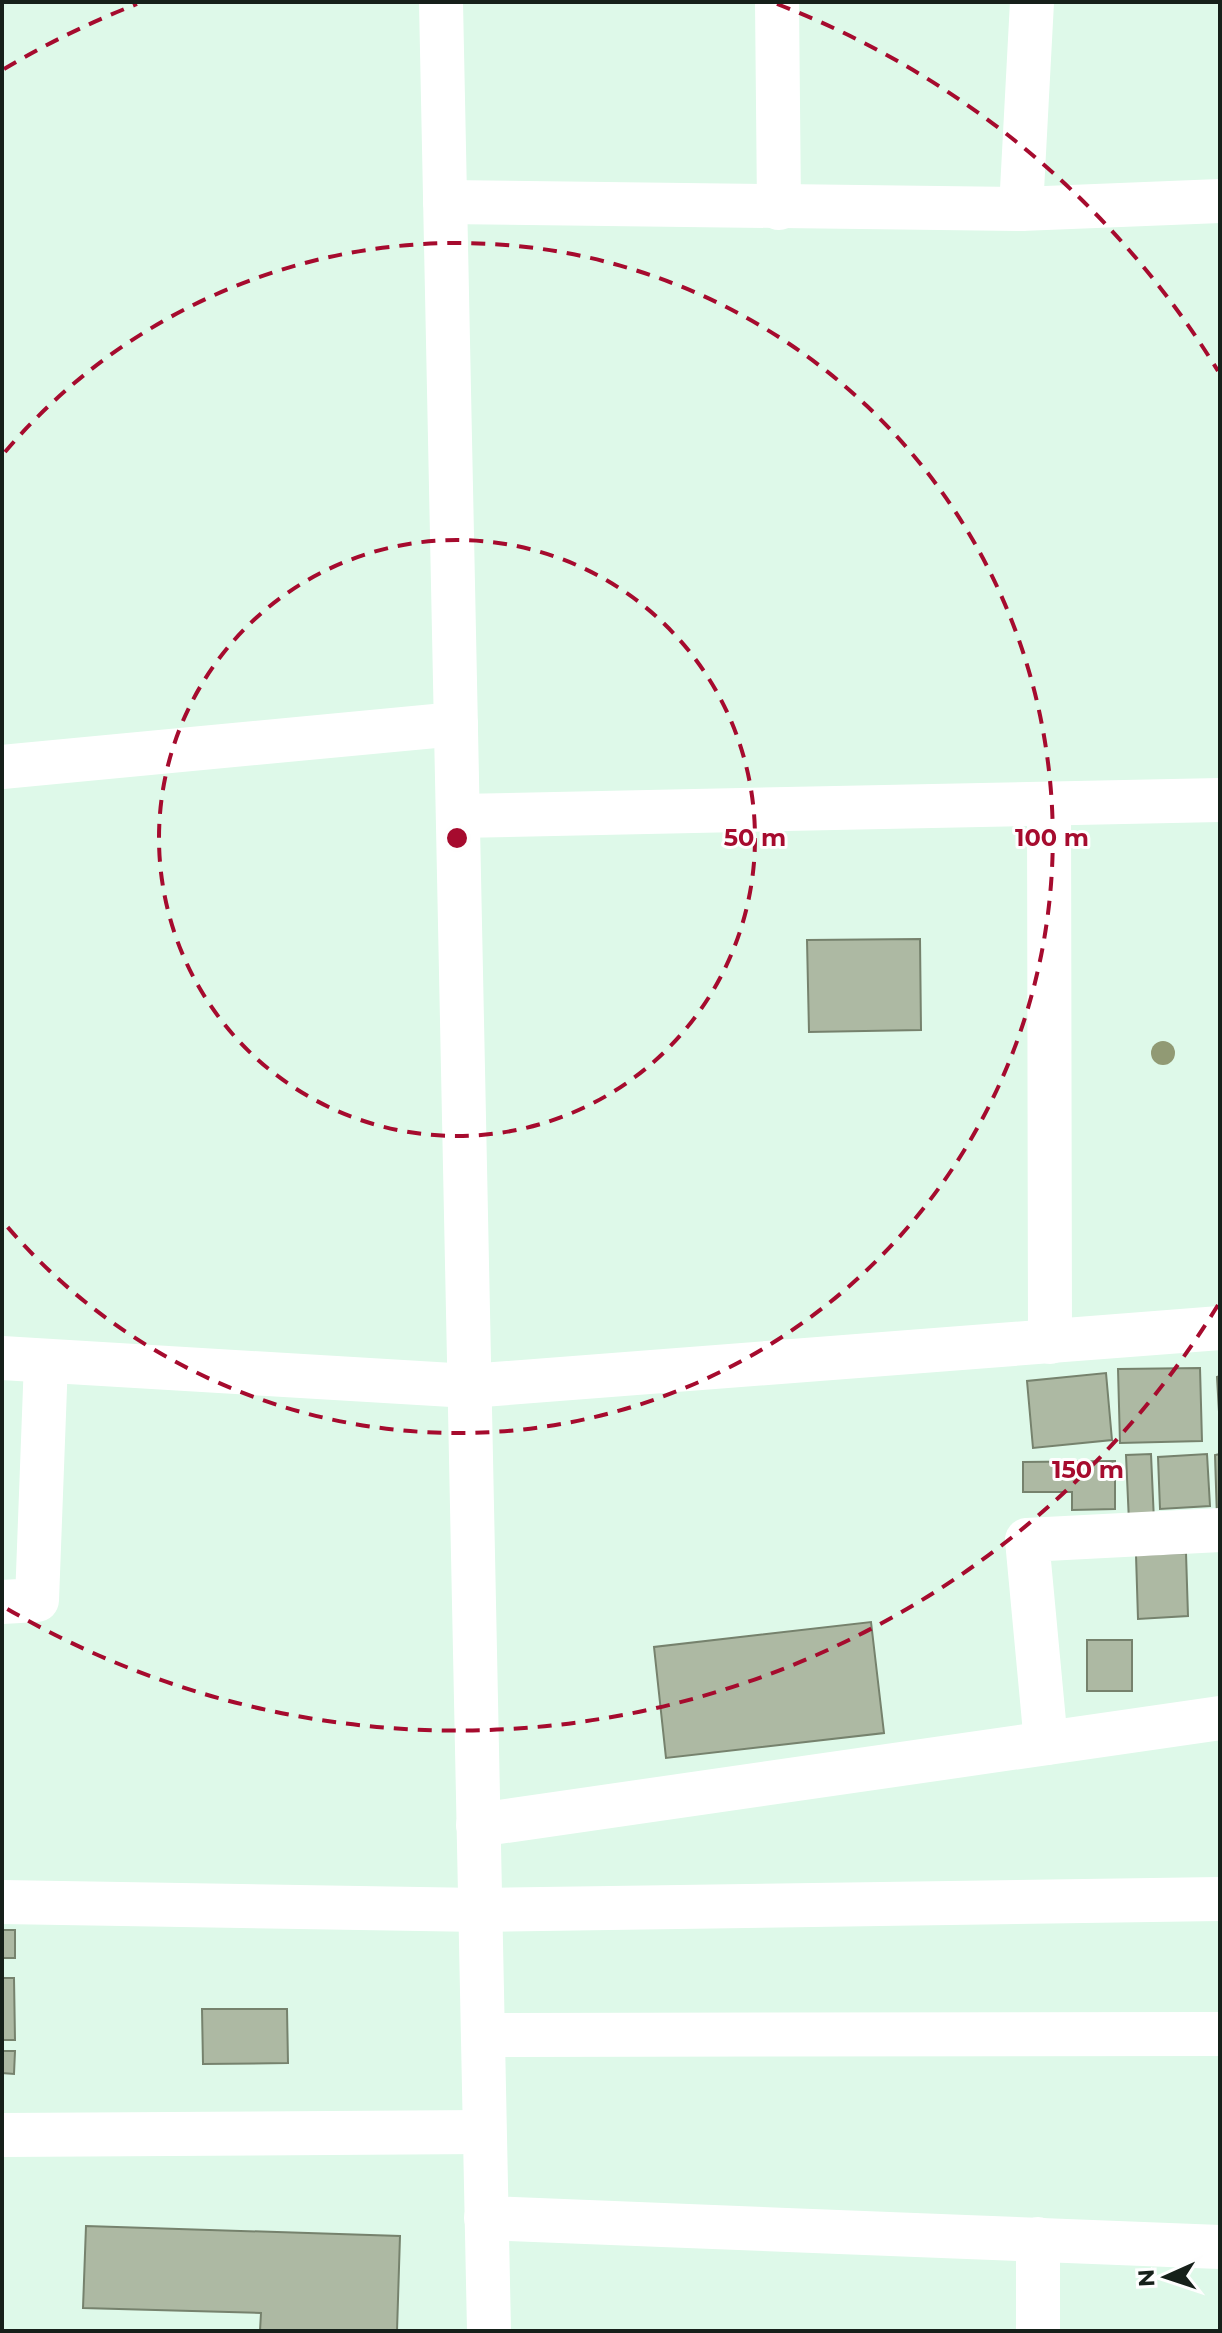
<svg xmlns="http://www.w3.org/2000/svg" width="1222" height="2333" font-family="Montserrat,sans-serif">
	<rect width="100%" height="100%" fill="#def9e9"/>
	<!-- building -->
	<g fill="#adb9a3" stroke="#76826d" stroke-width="2">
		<polygon points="920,939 921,1030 809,1032 807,940"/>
		<polygon points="1200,1368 1202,1441 1120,1443 1118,1369"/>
		<polygon points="1106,1373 1112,1440 1033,1448 1027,1381"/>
		<polygon points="1220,1376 1220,1429 1217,1377"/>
		<polygon points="1151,1454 1154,1521 1129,1522 1126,1455"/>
		<polygon points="1207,1454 1210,1506 1160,1509 1158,1457"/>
		<polygon points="1220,1454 1220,1518 1217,1518 1215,1455"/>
		<polygon points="1115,1461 1115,1509 1072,1510 1072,1492 1023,1492 1023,1462"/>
		<polygon points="1186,1553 1188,1616 1138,1619 1136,1555"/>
		<polygon points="871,1622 884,1733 666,1758 654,1647"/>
		<rect x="1087" y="1640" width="45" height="51"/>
		<rect x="2" y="1930" width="13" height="28"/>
		<polygon points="2,1978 14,1978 15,2040 2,2040"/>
		<polygon points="202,2009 287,2009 288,2063 203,2064"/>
		<polygon points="2,2051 15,2051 14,2074 2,2073"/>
		<polygon points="86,2226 400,2236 397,2331 260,2331 261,2313 83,2308"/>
	</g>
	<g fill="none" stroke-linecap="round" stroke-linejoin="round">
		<!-- minor -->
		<g stroke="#fff" stroke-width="44">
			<polyline points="777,2 779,208"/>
			<polyline points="445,202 1021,209 1220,201"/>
			<polyline points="1021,209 1032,2"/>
			<polyline points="2,767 456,724"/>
			<polyline points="1049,804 1050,1342"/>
			<polyline points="458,816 1220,800"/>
			<polyline points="2,1358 469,1386 1220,1328"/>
			<polyline points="2,1602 37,1600 46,1361"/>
			<polyline points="1046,1743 1027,1540 1220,1530"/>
			<polyline points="478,1825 1220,1718"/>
			<polyline points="2,1902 480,1910 1220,1899"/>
			<polyline points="483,2035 1220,2034"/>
			<polyline points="2,2135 484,2132"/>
			<polyline points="486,2218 1220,2247"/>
			<polyline points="1038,2331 1038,2239"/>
		</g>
		<!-- trunk -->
		<polyline stroke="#fff" stroke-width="44" points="441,2 489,2331"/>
	</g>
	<!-- trees -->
	<circle fill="#919a74" cx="1163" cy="1053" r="12"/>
	<!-- distance rings -->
	<g fill="none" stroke="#a60b2e" stroke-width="4" stroke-dasharray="14 10">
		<circle cx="457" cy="838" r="298"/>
		<path d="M5 452A595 595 0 1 1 5 1224"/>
		<path d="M1218 1305A893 893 0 0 1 4 1607M4 69A893 893 0 0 1 137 4M777 4A893 893 0 0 1 1218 371"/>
	</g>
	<circle cx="457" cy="838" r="12" fill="#a60b2e" stroke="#fefefe" stroke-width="4"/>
	<g font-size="24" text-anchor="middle" font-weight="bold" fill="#a60b2e" stroke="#fefefe" stroke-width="6" stroke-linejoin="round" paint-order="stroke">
		<text x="755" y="846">50 m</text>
		<text x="1052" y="846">100 m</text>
		<text x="1088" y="1478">150 m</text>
	</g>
	<!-- border -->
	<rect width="1222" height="2333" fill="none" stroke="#16201a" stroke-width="8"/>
	<!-- north arrow -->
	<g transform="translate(1166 2277) rotate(267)" stroke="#fefefe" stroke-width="6" paint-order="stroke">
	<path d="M0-6L14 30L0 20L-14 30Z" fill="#16201a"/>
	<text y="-12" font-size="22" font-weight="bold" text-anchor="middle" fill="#16201a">N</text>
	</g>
</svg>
